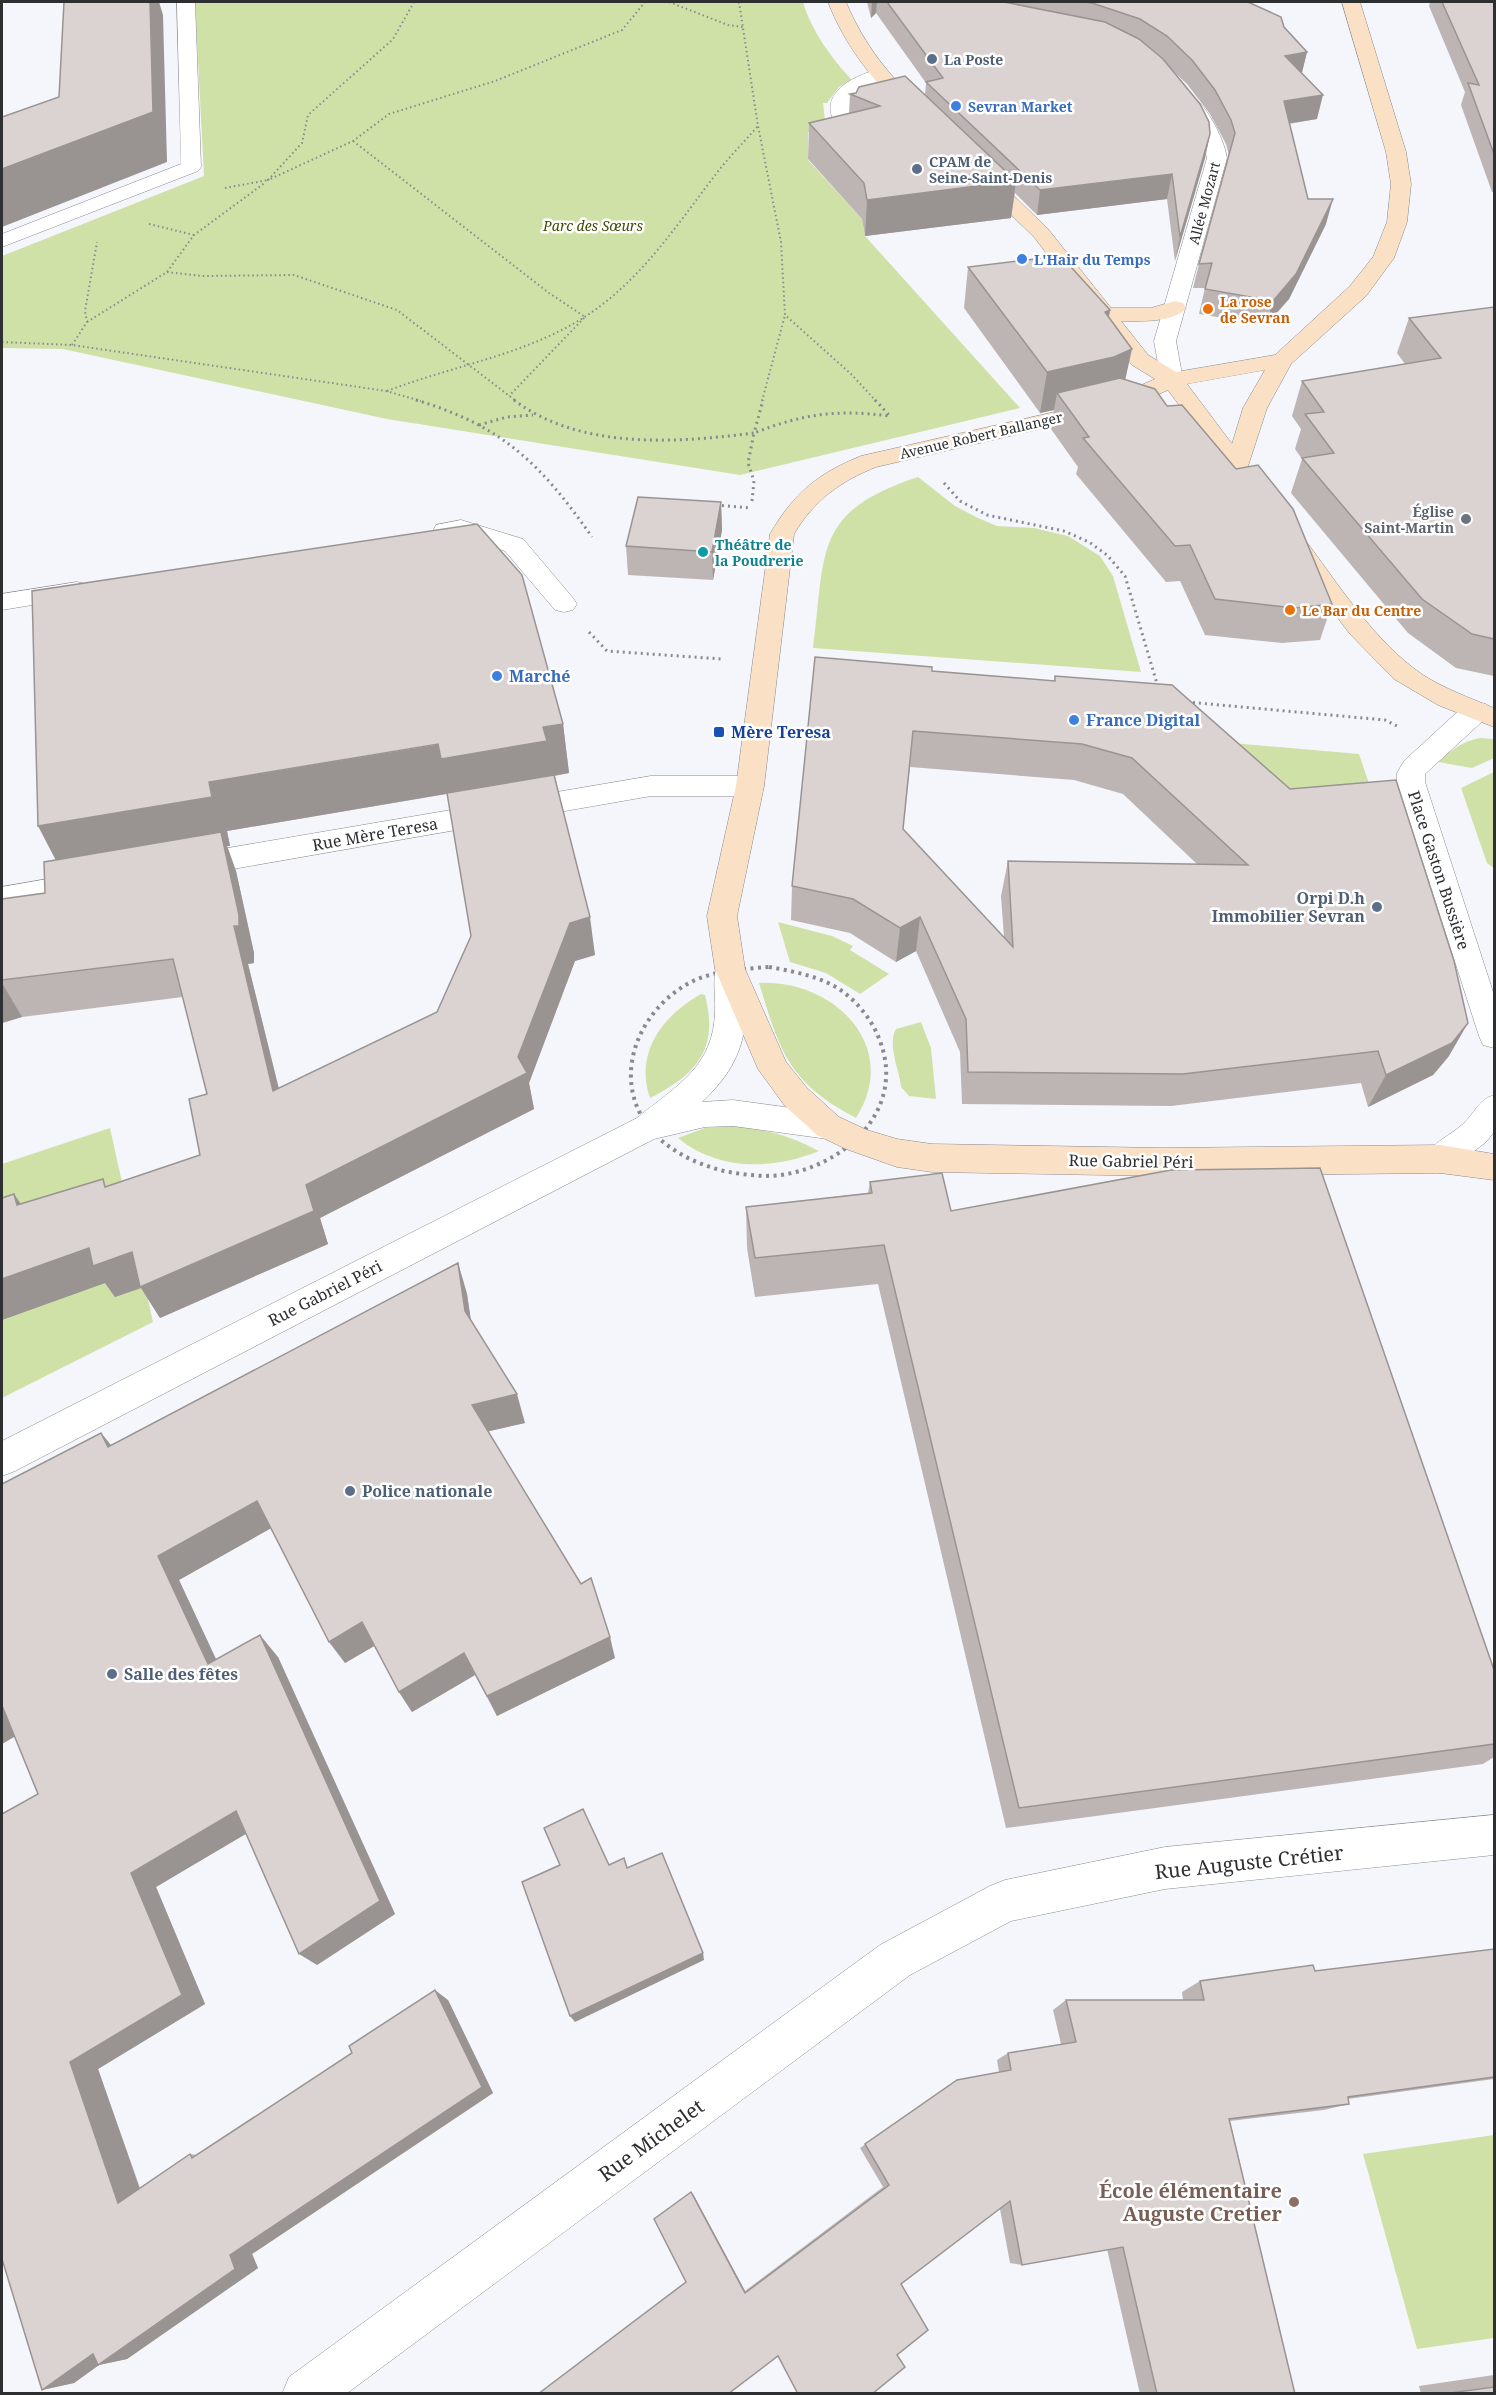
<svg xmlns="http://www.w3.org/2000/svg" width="1496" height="2395" font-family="'Noto Serif',serif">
	<rect width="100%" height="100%" fill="#f4f6fc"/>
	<!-- green -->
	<g fill="#d0e1a8">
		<path d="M195,2H803C811,30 832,59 852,80L839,87L827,103H823L825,120L830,127L808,132V160L862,219L865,236L1020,408L740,475L387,419L63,349L2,348V256L204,176Z"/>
		<path d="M918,477L955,506L978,518L997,526L1034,528L1068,536L1100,556L1113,576L1141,672L813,648C826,552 812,512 918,477Z"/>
		<path d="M1480,738L1494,739V758L1472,768L1438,762C1451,750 1463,741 1480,738Z"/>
		<polygon points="1220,742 1359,754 1380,816 1272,825"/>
		<polygon points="1494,772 1494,868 1487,863 1461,788"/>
		<polygon points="778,922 832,936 853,946 850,950 889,974 860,994 826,973 790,962"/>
		<path d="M759,983C833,979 902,1046 856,1118C789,1083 780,1052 759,983Z"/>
		<path d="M701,994L705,995C719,1049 697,1074 650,1098C634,1053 663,1015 701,994Z"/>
		<path d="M921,1022L931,1048L936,1099L909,1096L901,1087L900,1080C897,1065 888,1042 896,1029Z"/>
		<path d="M735,1126C768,1130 789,1135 819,1151C772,1170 718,1171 678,1138L705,1128Z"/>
		<polygon points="110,1128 153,1322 2,1398 2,1320 55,1300 2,1240 2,1164"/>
		<polygon points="1494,2135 1494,2338 1417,2349 1363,2154"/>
	</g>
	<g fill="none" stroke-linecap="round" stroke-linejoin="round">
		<defs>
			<g id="lane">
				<polygon points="177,2 195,2 201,167 198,171 2,247 2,234 181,164"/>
				<path d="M879,69L886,71L889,75C880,87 861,89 850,100V114L855,124L852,128H838C815,95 850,77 879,69Z"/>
				<polygon points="461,520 523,539 573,598 577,604 573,610 564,612 555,610 505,551 460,536 445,539 436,537 433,531 436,525"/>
				<polygon points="77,582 86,584 90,590 86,596 2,610 2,594"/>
			</g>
			<g id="street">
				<path d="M1183,91C1203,96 1224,138 1227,158L1176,341L1183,380L1180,385L1172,387L1164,385L1161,380L1154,341L1207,158L1200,132L1173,97L1176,93Z"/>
				<polygon points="1476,702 1486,704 1489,711 1486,718 1425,774 1425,782 1494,995 1494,1048 1483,1045 1479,1036 1397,782 1397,773 1404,761 1466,704"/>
				<polygon points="651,776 750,776 760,779 764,786 760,793 750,796 651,796 187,877 177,874 173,866 177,858 187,855"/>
				<polygon points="88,872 98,875 103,883 98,891 2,909 2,887"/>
				<path d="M730,957L741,961C746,971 745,981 746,993C748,1040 737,1069 702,1102L733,1100L828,1113L839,1117L844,1126L839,1135L828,1139L733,1126L705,1127L654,1139L15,1471L2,1476V1441L637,1118C676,1086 714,1067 715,1011C716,994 711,976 719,961Z"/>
				<path d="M1494,1095V1132L1486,1142L1451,1169L1440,1173L1429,1169L1424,1159C1432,1142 1450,1136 1463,1124C1475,1113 1478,1100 1494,1095Z"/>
				<polygon points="1494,1815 1494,1855 1165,1889 1011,1921 910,1975 346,2394 282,2394 289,2377 880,1945 990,1886 1005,1880 1165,1847"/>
			</g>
			<g id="secondary">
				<path d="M828,2H846C865,47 889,75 924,109L927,113L924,117H910C875,83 846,48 828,2Z"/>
				<path d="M1342,2H1360L1406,152L1411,184L1407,222L1394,258L1366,296L1291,364L1267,408L1248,466L1276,503L1273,508L1264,511L1255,508L1168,390L1122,410L876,467C841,481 814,500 794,534L764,786L737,916L745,969L786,1062L807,1088L839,1117L867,1130L897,1139L932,1144L1163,1148L1440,1145L1494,1154V1180L1440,1173L1163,1176L932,1172L897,1167L846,1149L817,1135L785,1106L758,1069L715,969L707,916L736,786L770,534C794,493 817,474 861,456L1107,400L1155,379L1132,365L1034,237L973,178L970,174L973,170H987L1048,229L1111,308H1151L1175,301L1183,303L1186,308C1175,323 1138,321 1121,321L1148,355L1176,372L1275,355L1350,286L1373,257L1387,222L1391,184L1386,152ZM1265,370L1243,408L1232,444L1187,384Z"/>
				<path d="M1293,534L1302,536C1338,583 1373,641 1423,675C1445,689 1470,698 1494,708V727L1438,705L1394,679L1350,634L1284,548L1281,542L1284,536Z"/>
			</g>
		</defs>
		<!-- lane casing -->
		<use href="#lane" stroke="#888a8f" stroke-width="1"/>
		<!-- street casing -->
		<use href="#street" stroke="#888a8f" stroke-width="1"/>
		<!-- secondary casing -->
		<use href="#secondary" stroke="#888a8f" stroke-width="1"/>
		<!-- path-far2 -->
		<g stroke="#888a8e" stroke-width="2" stroke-dasharray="1.5 3" stroke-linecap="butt">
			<polyline points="414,2 393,39 308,115 302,143 268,180 353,141 389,114 495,81 622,30 645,2"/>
			<polyline points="669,2 728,25 743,27"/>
			<polyline points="739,2 758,126 781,242 785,315 851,374 876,401"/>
			<polyline points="353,141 549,293 585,317 509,396"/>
			<polyline points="225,188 268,180"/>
			<polyline points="149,224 194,235"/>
			<polyline points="167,272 202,276 294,275 397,310 516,401"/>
			<polyline points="87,322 167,272 194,235 266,182"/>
			<polyline points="2,342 72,345 386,391 421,401"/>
			<polyline points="72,345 87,322 85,311 97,242"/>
			<path d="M387,391C452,366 524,355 583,318C640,282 676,226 716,174C729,157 744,142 758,126"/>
			<polyline points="762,401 785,315"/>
		</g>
		<!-- path-far1 -->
		<g stroke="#888a8e" stroke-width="3" stroke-dasharray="2 4" stroke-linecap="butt">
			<path d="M416,400C503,426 541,464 592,537"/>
			<path d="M514,400C580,450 676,443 754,433L763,400"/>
			<polyline points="875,400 889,415"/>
			<polyline points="479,425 507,417 533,415"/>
			<polyline points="944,483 960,501 987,515 1064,531 1089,542 1107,555 1125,576 1158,687"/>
			<path d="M752,501L754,481L748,463L754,433C803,414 837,409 889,416"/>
			<polyline points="716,505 751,508"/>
			<polyline points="589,632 607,651 722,659"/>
			<polyline points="1187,702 1385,720 1397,726"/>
		</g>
		<!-- path -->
		<path stroke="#888a8e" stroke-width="4" stroke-dasharray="3 4.5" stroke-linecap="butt" d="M769,967C791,971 814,975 834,986C855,998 872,1019 880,1041C905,1107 850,1162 787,1174C767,1178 745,1175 724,1171C696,1164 669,1151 650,1129C609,1077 639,1008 693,981C717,970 744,969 769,967Z"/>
		<!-- lane -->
		<use href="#lane" fill="#fff" fill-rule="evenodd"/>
		<!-- street -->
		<use href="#street" fill="#fff" fill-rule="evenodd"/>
		<!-- secondary -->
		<use href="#secondary" fill="#fae1c6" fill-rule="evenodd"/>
	</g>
	<!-- wall -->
	<g fill="#bcb5b4" fill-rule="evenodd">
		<polygon points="867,2 1248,2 1284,27 1307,52 1302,73 1317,119 1289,124 1308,199 1326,224 1289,299 1266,325 1199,314 1205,288 1193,288 1199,264 1229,155 1226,144 1210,114 1187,84 1170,68 1210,134 1205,158 1175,261 1167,199 1037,215 1015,193 1011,218 865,236 862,219 808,159 809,123 849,114 850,94 925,95 926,83 876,13 871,18"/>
		<polygon points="1430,2 1494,2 1494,192 1492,192 1461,105 1465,92 1429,6"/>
		<polygon points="968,267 1110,310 1109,317 1125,380 1167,406 1332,604 1320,640 1282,643 1205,635 1180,581 1166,582 1076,474 1078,467 1051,429 1054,410 1040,413 964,308"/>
		<polygon points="1494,307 1494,676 1456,668 1408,633 1291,493 1302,459 1295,449 1301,429 1292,416 1302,381 1405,364 1397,353 1409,318"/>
		<polygon points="721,502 722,530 713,580 628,575 626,546"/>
		<path d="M932,671L1054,681L1055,676L1449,1056L1433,1075L1368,1107L1361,1083L1171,1106L962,1104L960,1052L916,951L896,962L850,933L791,920L792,886ZM910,767L1074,780L1123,794L1197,864L1008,861L1001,896L1004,937L903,829Z"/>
		<path d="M563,724L569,773L555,776L595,955L575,961L529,1083L534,1109L320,1218L328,1244L160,1318L141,1288L115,1297L105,1283L2,1320V1198L21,1204L107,1186L200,1155L207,1094L183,997L22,1017L2,1023V899L45,893L56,860ZM447,794L471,936L437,1012L279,1089L248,964L254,963V953L236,871L227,846H230L227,831Z"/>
		<polygon points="870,1182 951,1211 1494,1670 1494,1757 1483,1764 1006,1828 878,1284 755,1297 747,1248 746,1207 868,1193"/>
		<polygon points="458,1263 467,1294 471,1321 525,1423 488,1431 615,1658 497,1716 475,1675 412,1712 399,1692 374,1646 345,1663 271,1528 179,1580 216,1659 278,1657 395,1914 317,1965 246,1833 156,1887 205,2004 98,2069 140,2188 190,2154 197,2155 448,2000 493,2093 252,2254 258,2268 127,2359 99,2365 74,2383 42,2390 38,1794 15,1736 2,1744 2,1484 101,1433 111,1445"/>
		<polygon points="1494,1949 1494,2079 1348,2099 1349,2104 1324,2110 1230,2121 1295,2394 1140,2394 1107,2249 1022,2265 1010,2263 1000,2209 778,2356 686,2282 693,2194 745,2291 883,2187 860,2148 957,2080 999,2072 997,2060 1008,2053 1061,2044 1053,2010 1066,2000 1183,2000 1182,1992 1200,1981 1315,1971"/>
		<polygon points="1494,2375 1494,2394 1421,2394 1419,2386"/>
	</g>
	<!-- shaded-wall -->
	<g fill="#999492">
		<polygon points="150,2 159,2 163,15 167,162 2,227 2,169"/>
		<polygon points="872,2 877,2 876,13 871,18"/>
		<polygon points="1307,52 1301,76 1285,56"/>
		<polygon points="1323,95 1317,119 1278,125 1284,101"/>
		<polygon points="1210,134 1205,158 1175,261 1180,237"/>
		<polygon points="1172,174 1167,199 1037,215 1040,190"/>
		<polygon points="1016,181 1011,218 865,236 867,200"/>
		<polygon points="1333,199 1326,224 1289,299 1266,325 1273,301"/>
		<polygon points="1110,310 1102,351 1105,312"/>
		<polygon points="1132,349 1123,390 1057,393 1054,410 1040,413 1047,372"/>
		<polygon points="721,502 722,530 713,580 712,552"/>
		<polygon points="563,724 569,773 227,831 230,846 227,846 236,871 254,953 254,963 248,964 288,1126 273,1091 234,926 63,874 38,826 209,782"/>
		<polygon points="590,917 595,955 575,961 529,1083 534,1109 320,1218 328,1244 160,1318 141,1288 115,1297 105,1283 2,1320 2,1279 89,1248 306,1185 518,1057 570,923"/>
		<polygon points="920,917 916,951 896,962 900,928"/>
		<polygon points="2,983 22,1017 2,1023"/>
		<polygon points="1468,1023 1449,1056 1433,1075 1368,1107 1386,1075"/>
		<polygon points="14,1194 37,1227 17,1205"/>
		<polygon points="458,1263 467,1294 474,1342 465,1311"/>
		<polygon points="517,1394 525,1423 481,1433 472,1405"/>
		<polygon points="101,1433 123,1460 108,1447"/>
		<polygon points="257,1501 275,1526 179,1580 228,1685 208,1664 158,1556"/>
		<polygon points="362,1622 376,1645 345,1663 329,1642"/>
		<polygon points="260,1635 278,1657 395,1914 317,1965 299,1954"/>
		<polygon points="610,1637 615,1658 497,1716 487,1696"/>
		<polygon points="464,1653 475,1675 412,1712 399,1692"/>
		<polygon points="3,1708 31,1727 2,1744 2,1709"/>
		<polygon points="236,1811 256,1828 156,1887 205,2004 98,2069 145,2204 118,2203 70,2062 131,1873"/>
		<polygon points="703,1953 704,1960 575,2022 570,2016"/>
		<polygon points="435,1990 448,2000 493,2093 252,2254 258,2268 127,2359 99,2365 74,2383 42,2390 230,2255"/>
		<polygon points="691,2192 693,2194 745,2291 745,2293"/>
	</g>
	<!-- building -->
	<g fill="#dbd3d1" stroke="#999492" stroke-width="1.5" fill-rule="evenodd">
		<polygon points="64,2 150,2 153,112 2,169 2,117 59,97"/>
		<polygon points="887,2 1004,2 1105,22 1139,39 1163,59 1200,104 1209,122 1210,134 1180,237 1172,174 1040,190 926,82 943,78"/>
		<polygon points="1084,2 1248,2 1281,17 1284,27 1307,52 1285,56 1323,95 1284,101 1308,199 1333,199 1296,274 1273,301 1205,289 1212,263 1199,264 1235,133 1231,120 1215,90 1192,60 1167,36 1140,19 1092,3"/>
		<polygon points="1442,2 1494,2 1494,154 1468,83 1479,85"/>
		<polygon points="905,76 1016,181 867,200 864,183 809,123 880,106 850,94 856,93 859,87"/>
		<polygon points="1061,256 1110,310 1105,312 1132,349 1114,357 1047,372 968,267"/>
		<polygon points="1494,307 1494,639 1472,634 1422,599 1302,458 1334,453 1305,414 1324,412 1302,381 1441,358 1409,318"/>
		<polygon points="1120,378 1155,389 1167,406 1182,405 1236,469 1258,465 1293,509 1332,604 1294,608 1215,599 1190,545 1175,546 1083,438 1089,437 1057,393"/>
		<polygon points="638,497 721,502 712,552 626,546"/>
		<polygon points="477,524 522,575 563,724 543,727 547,741 441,759 438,744 209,782 212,797 38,826 32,591"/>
		<path d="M815,657L932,667V671L1055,681V676L1172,685L1290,789L1396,780L1454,961L1468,1023L1452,1043L1386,1075L1378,1051L1183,1074L968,1072L966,1019L920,917L900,928L853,899L792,886ZM913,731L1082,744L1132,758L1248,865L1008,861L1013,947L903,829Z"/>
		<polygon points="554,775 590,917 570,923 518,1057 527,1073 306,1185 314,1211 140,1287 132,1252 93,1266 89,1248 2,1279 2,1198 14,1194 17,1205 103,1179 105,1187 200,1155 189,1099 207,1094 173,959 2,980 2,899 45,893 44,862 221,832 239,915 239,926 234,926 273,1091 437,1012 471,936 447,793"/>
		<polygon points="1320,1168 1494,1670 1494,1744 1019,1808 884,1245 755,1258 746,1207 872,1193 870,1182 942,1173 951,1211 1171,1170"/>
		<polygon points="458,1263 465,1311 517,1394 472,1405 581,1584 591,1578 610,1637 487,1696 464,1653 399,1692 362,1622 329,1642 257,1501 158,1556 208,1664 260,1635 380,1901 299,1954 236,1811 131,1873 182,1995 70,2062 118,2203 190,2154 192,2158 352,2053 349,2046 435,1990 482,2087 230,2255 235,2269 98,2365 93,2354 42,2390 2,2259 2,1814 38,1794 3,1708 2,1709 2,1484 101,1433 108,1447"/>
		<polygon points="583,1809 609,1865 624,1858 627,1868 662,1853 703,1953 570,2016 522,1882 560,1865 544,1828"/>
		<polygon points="1494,1949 1494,2077 1348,2097 1349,2104 1229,2119 1295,2394 1157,2394 1123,2247 1022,2265 1010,2201 901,2284 928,2330 897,2355 905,2367 872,2394 798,2394 778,2356 728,2394 538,2394 686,2282 654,2219 691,2192 745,2293 889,2185 865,2144 957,2080 1011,2070 1008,2053 1076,2042 1066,2000 1204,2000 1200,1981 1313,1965 1315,1971"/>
		<polygon points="1494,2387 1494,2394 1450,2393"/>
	</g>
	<!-- markers -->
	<g fill="#5c6f8a" stroke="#fff" stroke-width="2">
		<circle cx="932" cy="59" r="6"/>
		<circle cx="917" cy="169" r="6"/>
		<circle cx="1377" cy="907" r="6"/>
		<circle cx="350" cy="1491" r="6"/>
		<circle cx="112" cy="1674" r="6"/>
	</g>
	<g fill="#3f7fe0" stroke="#fff" stroke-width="2">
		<circle cx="956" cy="106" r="6"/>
		<circle cx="1022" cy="259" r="6"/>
		<circle cx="497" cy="676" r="6"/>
		<circle cx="1074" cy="720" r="6"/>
	</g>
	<g fill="#e8710a" stroke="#fff" stroke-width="2">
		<circle cx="1208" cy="309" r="6"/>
		<circle cx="1290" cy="610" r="6"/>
	</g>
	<circle fill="#6b7280" stroke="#fff" stroke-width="2" cx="1466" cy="519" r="6"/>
	<circle fill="#0f9aa8" stroke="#fff" stroke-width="2" cx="703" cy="552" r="6"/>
	<rect fill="#1a4fb4" stroke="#fff" stroke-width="2" x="713" y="726" width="12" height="12" rx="3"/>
	<circle fill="#8d6e63" stroke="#fff" stroke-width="2" cx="1294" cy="2202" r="6"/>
	<g text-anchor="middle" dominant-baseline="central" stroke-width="5" stroke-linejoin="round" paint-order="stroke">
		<!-- far-service labels -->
		<g font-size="14" font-weight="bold" fill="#4e5e75" stroke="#fff" text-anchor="start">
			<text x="944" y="59">La Poste</text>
			<text x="929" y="161">CPAM de<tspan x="929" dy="16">Seine-Saint-Denis</tspan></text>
		</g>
		<!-- far-shop labels -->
		<g font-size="14" font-weight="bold" fill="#366cbe" stroke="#fff" text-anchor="start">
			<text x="968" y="106">Sevran Market</text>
			<text x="1034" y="259">L'Hair du Temps</text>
		</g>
		<!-- far-street labels -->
		<g font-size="14" fill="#2e2f31" stroke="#fff">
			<text transform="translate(1204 203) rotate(-75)">Allée Mozart</text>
			<text transform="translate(981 435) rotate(-13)">Avenue Robert Ballanger</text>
		</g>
		<!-- far-park labels -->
		<g font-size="14" font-style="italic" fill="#404e07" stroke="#fff">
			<text x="593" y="225">Parc des Sœurs</text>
		</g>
		<!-- far-food labels -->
		<g font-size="14" font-weight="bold" fill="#c56008" stroke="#fff" text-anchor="start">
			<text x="1220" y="301">La rose<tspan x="1220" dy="16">de Sevran</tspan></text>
			<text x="1302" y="610">Le Bar du Centre</text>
		</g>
		<!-- far-worship labels -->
		<g font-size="14" font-weight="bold" fill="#5b616d" stroke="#fff" text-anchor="end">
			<text x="1454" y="511">Église<tspan x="1454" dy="16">Saint-Martin</tspan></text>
		</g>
		<!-- far-culture labels -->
		<g font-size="14" font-weight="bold" fill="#0d838f" stroke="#fff" text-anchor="start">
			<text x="715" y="544">Théâtre de<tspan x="715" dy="16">la Poudrerie</tspan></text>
		</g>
		<!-- shop labels -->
		<g font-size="16" font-weight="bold" fill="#366cbe" stroke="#fff" text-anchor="start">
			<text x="509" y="676">Marché</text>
			<text x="1086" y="720">France Digital</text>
		</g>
		<!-- transit labels -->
		<g font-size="16" font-weight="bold" fill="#164399" stroke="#fff" text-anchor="start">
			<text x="731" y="732">Mère Teresa</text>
		</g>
		<!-- street labels -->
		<g font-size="16" fill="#2e2f31" stroke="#fff">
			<text transform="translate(375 834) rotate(-10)">Rue Mère Teresa</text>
			<text transform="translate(1439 870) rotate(72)">Place Gaston Bussière</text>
			<text transform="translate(1131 1161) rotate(1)">Rue Gabriel Péri</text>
			<text transform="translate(325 1293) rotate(-27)">Rue Gabriel Péri</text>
		</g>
		<!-- service labels -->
		<g font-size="16" font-weight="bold" fill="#4e5e75" stroke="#fff" text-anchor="start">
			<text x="1365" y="898" text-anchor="end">Orpi D.h<tspan x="1365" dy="18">Immobilier Sevran</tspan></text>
			<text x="362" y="1491">Police nationale</text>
			<text x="124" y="1674">Salle des fêtes</text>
		</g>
		<!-- near-street labels -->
		<g font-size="20" fill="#2e2f31" stroke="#fff">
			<text transform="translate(1249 1862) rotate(-6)">Rue Auguste Crétier</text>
			<text transform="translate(651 2140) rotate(-36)">Rue Michelet</text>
		</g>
		<!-- near-education labels -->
		<g font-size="20" font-weight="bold" fill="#785e54" stroke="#fff" text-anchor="end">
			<text x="1282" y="2190">École élémentaire<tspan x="1282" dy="23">Auguste Cretier</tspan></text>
		</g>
	</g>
	<!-- border -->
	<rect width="1496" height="2395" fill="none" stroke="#2e2f31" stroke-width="6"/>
</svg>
